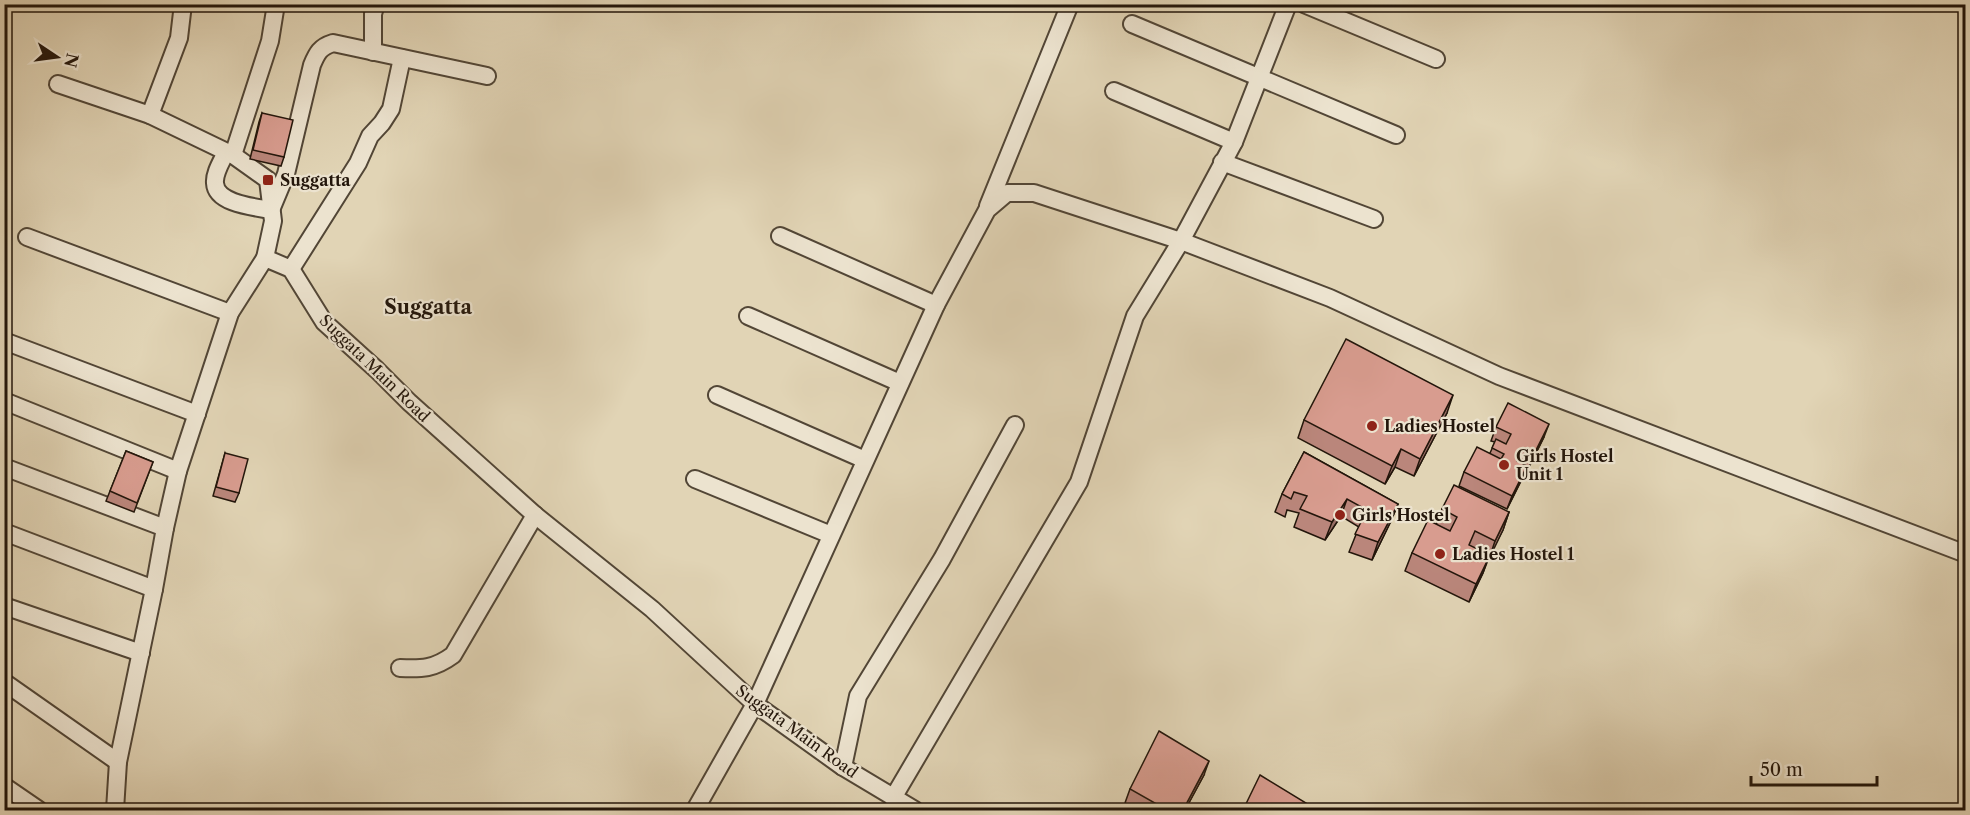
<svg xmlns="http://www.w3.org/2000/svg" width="1970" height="815" font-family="'Libre Caslon Text',serif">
	<rect width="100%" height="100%" fill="#e1d4b5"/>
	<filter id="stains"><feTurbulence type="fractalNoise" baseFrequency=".00333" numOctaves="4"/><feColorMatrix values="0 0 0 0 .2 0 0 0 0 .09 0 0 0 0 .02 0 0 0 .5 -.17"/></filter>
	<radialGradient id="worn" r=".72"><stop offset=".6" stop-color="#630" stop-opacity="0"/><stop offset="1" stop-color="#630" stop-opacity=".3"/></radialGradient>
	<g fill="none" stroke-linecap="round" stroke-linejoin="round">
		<defs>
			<g id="minor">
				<polyline points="183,4 179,38 150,115 233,155 268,180 273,221 265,258"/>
				<polyline points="1304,4 1436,59"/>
				<polyline points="1132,24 1396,135"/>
				<polyline points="373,52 373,14 376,4"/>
				<polyline points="58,84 150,115"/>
				<polyline points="1114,91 1234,142"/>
				<path d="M226,152C222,161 214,173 215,183C216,204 255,207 271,210L286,174L312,65C317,53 320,47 333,43L487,76"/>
				<polyline points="233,155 270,41 276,4"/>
				<polyline points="1222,162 1374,219"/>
				<polyline points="988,206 1070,4"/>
				<polyline points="780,236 936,305"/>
				<polyline points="27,237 230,313"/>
				<polyline points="291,269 358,163 370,136 382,123 391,109 402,58"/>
				<polyline points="748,316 900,383"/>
				<polyline points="4,341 197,414"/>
				<polyline points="717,395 865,460"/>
				<polyline points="4,401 178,471"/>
				<polyline points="4,467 165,528"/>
				<polyline points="695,479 831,535"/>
				<polyline points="4,532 154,589"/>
				<polyline points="4,606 141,653"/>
				<path d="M400,668C422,669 434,669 453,655L535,515"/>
				<polyline points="4,682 118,762"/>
				<polyline points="843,767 858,696 942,559 1015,425"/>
				<polyline points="4,786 39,810"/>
				<polyline points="893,798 1079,482 1135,316 1181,241 1234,142 1288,4"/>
				<polyline points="115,810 118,762 154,589 165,528 178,471 230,313 265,258 291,269 324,322 377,370 409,402 535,515 652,609 755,704 843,767 915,810"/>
				<polyline points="695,810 755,704 936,305 987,210 1007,193 1034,193 1181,241 1330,298 1499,376 1966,554"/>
			</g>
		</defs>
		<!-- minor casing -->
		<use href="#minor" stroke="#524636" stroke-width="20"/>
		<!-- minor -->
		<use href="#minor" stroke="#ece3cf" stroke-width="16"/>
	</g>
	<!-- wall -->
	<g fill="#ba867b" stroke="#23160b" stroke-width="1.5">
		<polygon points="262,113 284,157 281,166 250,159 259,122"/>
		<polygon points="1447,413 1414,476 1395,467 1385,484 1298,438 1304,420"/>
		<polygon points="1496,427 1544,437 1529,467 1527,466 1522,479 1507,509 1459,486 1464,472 1490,453 1495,442 1491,441"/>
		<polygon points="126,451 153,462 134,512 106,501"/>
		<polygon points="1304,452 1398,504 1391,521 1372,560 1349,552 1359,527 1341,516 1325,540 1294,527 1299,513 1287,510 1285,517 1275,512 1282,494"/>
		<polygon points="225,453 239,493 235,502 213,496"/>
		<polygon points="1442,509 1509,512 1503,530 1488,558 1483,573 1469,602 1405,571 1412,553 1436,525"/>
		<polygon points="1204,775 1185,810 1138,810 1125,803 1130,789"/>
	</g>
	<!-- shaded-wall -->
	<g fill="#976d64" stroke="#23160b" stroke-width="1.5">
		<polygon points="1453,395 1447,413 1414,476 1420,459"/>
		<polygon points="1549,424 1544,437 1529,467 1534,454"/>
		<polygon points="1401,449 1395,467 1385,484 1392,466"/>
		<polygon points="1527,466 1522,479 1507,509 1512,496"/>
		<polygon points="1347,499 1341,516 1325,540 1332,522"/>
		<polygon points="1398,504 1391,521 1372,560 1378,542"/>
		<polygon points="1509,512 1503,530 1489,559 1495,541"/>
		<polygon points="1490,555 1483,573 1469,602 1476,584"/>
		<polygon points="1209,761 1204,775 1185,810 1183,810"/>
	</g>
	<!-- building -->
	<g fill="#d89c8f" stroke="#23160b" stroke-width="1.5">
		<polygon points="262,113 293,120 284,157 253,150"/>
		<polygon points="1346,339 1453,395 1420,459 1401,449 1392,466 1304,420"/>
		<polygon points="1508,403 1549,424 1534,454 1523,448 1517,461 1527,466 1512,496 1464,472 1477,447 1501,459 1504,454 1492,448 1496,439 1506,444 1511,434 1496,427"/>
		<polygon points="126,451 153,462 137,503 110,491"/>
		<polygon points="1304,452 1398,504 1378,542 1355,534 1367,510 1347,499 1332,522 1300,509 1307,496 1294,492 1291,499 1282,494"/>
		<polygon points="225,453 248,459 239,493 216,487"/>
		<polygon points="1454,485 1509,512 1495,541 1475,531 1469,545 1490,555 1476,584 1412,553 1428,520 1450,531 1457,517 1442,509"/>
		<polygon points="1159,731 1209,761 1183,810 1167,810 1130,789"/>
		<polygon points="1260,775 1306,803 1303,810 1243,810"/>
	</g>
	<!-- markers -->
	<g fill="#8f2418" stroke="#ece3cf" stroke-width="2">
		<rect x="262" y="174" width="12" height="12" rx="3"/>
		<circle cx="1372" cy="426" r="6"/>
		<circle cx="1504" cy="465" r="6"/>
		<circle cx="1340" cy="515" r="6"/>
		<circle cx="1440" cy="554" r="6"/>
	</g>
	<g text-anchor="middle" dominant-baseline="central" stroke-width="4.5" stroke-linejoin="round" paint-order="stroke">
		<!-- poi labels -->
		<g font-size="16" font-weight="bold" fill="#23160b" stroke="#ece3cf" text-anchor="start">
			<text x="280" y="180">Suggatta</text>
			<text x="1384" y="426">Ladies Hostel</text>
			<text x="1516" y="456">Girls Hostel<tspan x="1516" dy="18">Unit 1</tspan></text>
			<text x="1352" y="515">Girls Hostel</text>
			<text x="1452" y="554">Ladies Hostel 1</text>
		</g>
		<!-- street labels -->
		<g font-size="16" fill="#23160b" stroke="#ece3cf">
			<text transform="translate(375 368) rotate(44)">Suggata Main Road</text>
			<text transform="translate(797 731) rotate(36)">Suggata Main Road</text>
		</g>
		<!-- quarter labels -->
		<g font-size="20" font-weight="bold" fill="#23160b" stroke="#ece3cf">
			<text x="428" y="307">Suggatta</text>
		</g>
	</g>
	<!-- margin -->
	<rect width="1970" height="815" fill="none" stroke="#e1d4b5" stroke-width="24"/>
	<rect x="6" y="6" width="1958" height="803" fill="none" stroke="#23160b" stroke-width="3"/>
	<rect x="12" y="12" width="1946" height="791" fill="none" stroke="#23160b" stroke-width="1.5"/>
	<!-- north arrow -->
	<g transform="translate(57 57) rotate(103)" stroke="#ece3cf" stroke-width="4.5" paint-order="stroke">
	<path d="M0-4.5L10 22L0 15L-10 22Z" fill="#23160b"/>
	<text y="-9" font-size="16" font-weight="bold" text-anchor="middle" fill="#23160b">N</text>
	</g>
	<!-- scale -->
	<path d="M1751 776v9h126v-9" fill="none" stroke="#23160b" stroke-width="3"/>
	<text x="1760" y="776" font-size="18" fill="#23160b" stroke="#ece3cf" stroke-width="4.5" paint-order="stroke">50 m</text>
	<rect width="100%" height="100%" filter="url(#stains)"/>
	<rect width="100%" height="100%" fill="url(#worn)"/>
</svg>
